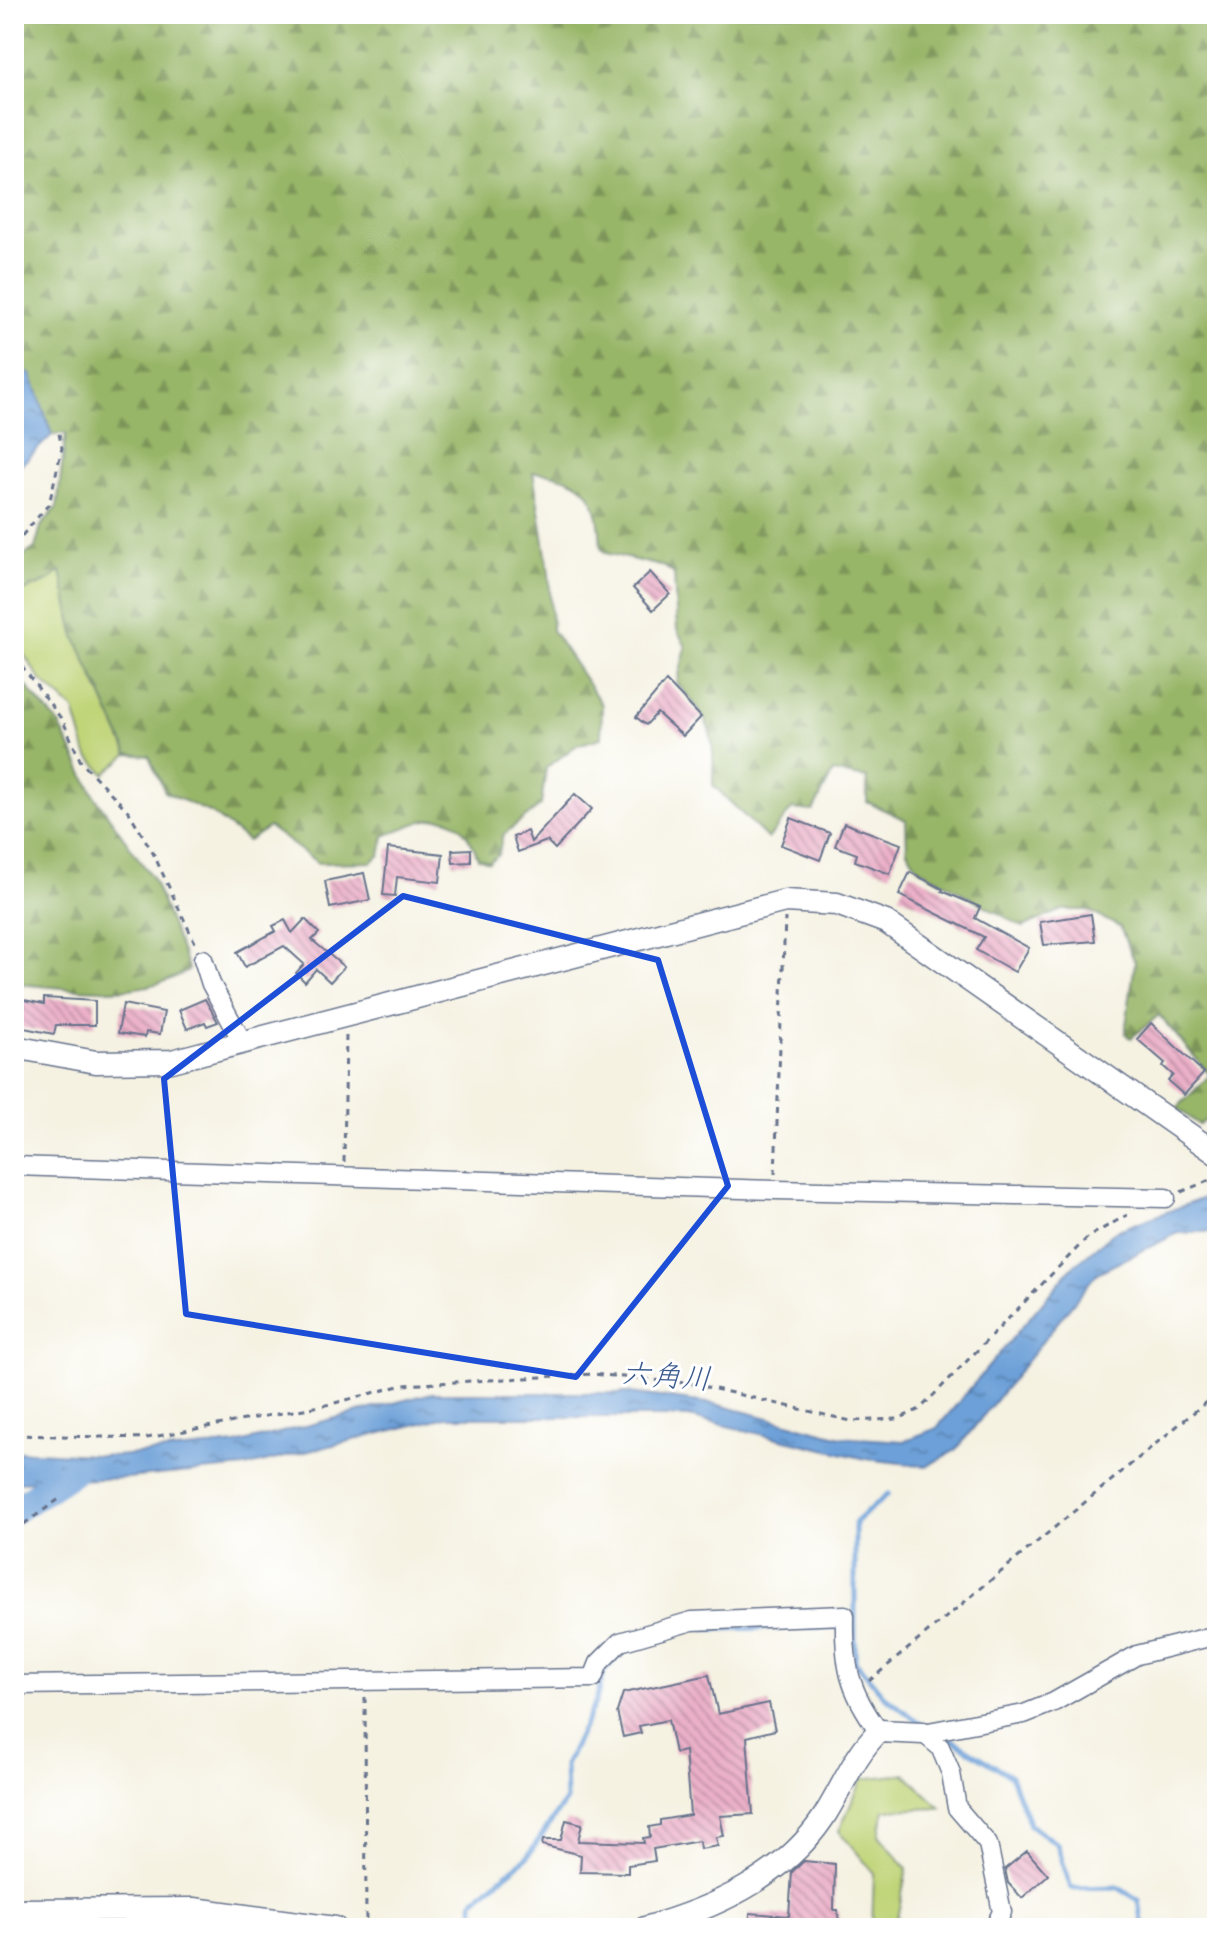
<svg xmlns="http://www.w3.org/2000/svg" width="1231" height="1942" font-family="'Indie Flower','Klee One',sans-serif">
	<defs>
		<pattern id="forest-firs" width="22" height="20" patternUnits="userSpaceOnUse" patternTransform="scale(2)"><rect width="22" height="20" fill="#98b668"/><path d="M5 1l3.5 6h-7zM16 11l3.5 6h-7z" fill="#7b9459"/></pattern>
		<pattern id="water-ripples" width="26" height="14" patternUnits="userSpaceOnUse" patternTransform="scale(2)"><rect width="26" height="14" fill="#6da0d8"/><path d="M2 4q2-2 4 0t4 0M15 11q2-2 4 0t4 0" fill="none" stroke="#5983b2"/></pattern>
		<pattern id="building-back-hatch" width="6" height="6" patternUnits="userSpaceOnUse" patternTransform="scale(2)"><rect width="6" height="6" fill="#ebb0c8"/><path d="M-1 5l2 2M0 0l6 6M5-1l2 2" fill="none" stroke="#be90a6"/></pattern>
	</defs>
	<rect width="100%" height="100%" fill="#fff"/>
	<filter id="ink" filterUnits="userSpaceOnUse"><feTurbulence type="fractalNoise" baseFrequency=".0125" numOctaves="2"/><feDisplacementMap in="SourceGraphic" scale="16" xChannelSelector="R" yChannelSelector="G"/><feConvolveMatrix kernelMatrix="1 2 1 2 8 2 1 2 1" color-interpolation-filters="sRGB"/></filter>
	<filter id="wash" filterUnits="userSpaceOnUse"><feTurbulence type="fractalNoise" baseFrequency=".006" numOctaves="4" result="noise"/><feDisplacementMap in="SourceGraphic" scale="32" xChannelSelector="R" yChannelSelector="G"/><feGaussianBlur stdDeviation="1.8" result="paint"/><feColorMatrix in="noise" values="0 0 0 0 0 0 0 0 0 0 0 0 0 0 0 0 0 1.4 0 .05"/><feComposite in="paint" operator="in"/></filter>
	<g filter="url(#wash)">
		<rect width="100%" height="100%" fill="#f5f2e2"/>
		<!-- grass -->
		<g fill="#c0d478" stroke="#6e826b" stroke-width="2">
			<polygon points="61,570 74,634 128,754 105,774 87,755 74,710 40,679 21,650 23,618 18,593 48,581"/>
			<polygon points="905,1774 941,1808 884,1810 879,1835 907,1869 895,1928 872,1928 874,1873 839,1831 862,1779"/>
		</g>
		<!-- forest -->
		<g fill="url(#forest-firs)" stroke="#5a7263" stroke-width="2">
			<path d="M14,14H1217V445L1212,461L1217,485V1112L1199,1125L1177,1108L1210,1075L1159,1015L1131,1038L1125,1033L1135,962L1120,927L1087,910H1062L1023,927L918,868L907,851L906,820L867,802V778L833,772L813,811L792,809L768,839L713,785C714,730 713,725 677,683L686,647L677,630L674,574L665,567L606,553L601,548C599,497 589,476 533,472L549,574L552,630L602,705L601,738L577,745L546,768L541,805L503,835L498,855L489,862L478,858C457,800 429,818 384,836L380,855L371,862L318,863L269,827L248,841L211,813L165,792L149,756L128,754L74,634L61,571L48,581L18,593L14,562L35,548L41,526L57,507L66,433L52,435L31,374L14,370Z"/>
			<path d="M14,672L59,724L95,797L153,879L189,970C136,1002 72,987 14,984Z"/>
		</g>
		<!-- water -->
		<g fill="url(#water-ripples)" stroke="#44689b" stroke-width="2">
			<polygon points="21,369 31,374 52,435 14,472 14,370"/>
			<polygon points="1217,1193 1217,1231 1178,1233 1097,1273 956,1450 927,1466 866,1459 689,1417 446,1417 245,1467 126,1478 14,1482 14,1451 116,1456 236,1444 432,1393 630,1393 715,1404 842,1437 904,1441 937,1428 1072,1267 1116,1231"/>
		</g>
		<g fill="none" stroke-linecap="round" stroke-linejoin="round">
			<!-- stream -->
			<g stroke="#6da0d8" stroke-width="5">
				<polyline points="888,1494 855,1522 855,1661 884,1696 920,1723"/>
				<polyline points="706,1629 840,1627"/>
				<polyline points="949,1738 1011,1776 1030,1825 1057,1844 1071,1888 1117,1887 1139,1900 1143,1928"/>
				<polyline points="475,1928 473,1901 527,1857 566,1800 565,1765 595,1703 605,1670 627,1648"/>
			</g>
			<!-- river -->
			<polyline stroke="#6da0d8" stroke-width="28" points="14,1510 72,1472"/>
		</g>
		<g id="blocks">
			<!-- building -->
			<g fill="url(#building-back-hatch)">
				<polygon points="650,572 670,594 653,610 633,588"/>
				<polygon points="666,681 701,717 683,736 657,713 646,725 636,717"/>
				<polygon points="575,794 592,809 555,849 547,841 518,852 513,837 527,831 531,842"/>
				<polygon points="791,818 830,833 820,860 781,845"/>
				<polygon points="844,823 901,844 890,874 855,861 857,854 835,846"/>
				<polygon points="388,848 443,854 440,882 397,877 395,896 383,895"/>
				<polygon points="471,849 471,862 453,863 452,850"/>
				<polygon points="910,872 943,889 942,891 980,907 975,918 1029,948 1015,972 976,950 984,937 899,895"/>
				<polygon points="364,873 370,900 330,908 325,881"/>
				<polygon points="1091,914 1095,941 1044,945 1040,922"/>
				<polygon points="305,919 319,933 312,940 344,967 330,982 316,969 305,982 296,973 304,964 284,946 245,967 237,952 276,931 273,926 285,920 292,933"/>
				<polygon points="14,998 44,1004 44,998 95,1001 95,1025 56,1025 54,1034 14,1026"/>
				<polygon points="205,999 218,1022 207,1026 205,1022 187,1029 179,1010"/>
				<polygon points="123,1004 164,1012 160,1034 146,1032 145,1037 118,1033"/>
				<polygon points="1151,1023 1204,1073 1184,1095 1168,1081 1173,1075 1163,1066 1165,1063 1137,1039"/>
				<polygon points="709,1675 718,1714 769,1703 775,1730 747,1737 753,1814 720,1816 724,1836 716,1837 718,1846 700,1849 699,1841 653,1849 655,1861 628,1865 628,1873 580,1872 581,1855 542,1845 543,1840 561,1840 566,1820 582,1824 578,1841 644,1843 643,1838 650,1837 649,1827 660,1825 660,1820 690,1815 685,1751 675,1753 668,1720 639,1726 641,1733 623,1737 617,1712 623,1693"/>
				<polygon points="1027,1851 1048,1875 1022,1898 1008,1883 1005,1869"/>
				<polygon points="804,1861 835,1864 834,1910 838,1910 839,1928 749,1928 750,1913 789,1916 792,1872"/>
			</g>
		</g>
	</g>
	<g filter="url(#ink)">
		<use href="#blocks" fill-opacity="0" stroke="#67738c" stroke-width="2"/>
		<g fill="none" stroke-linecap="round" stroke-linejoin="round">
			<defs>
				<g id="minor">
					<polyline points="203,959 211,984 243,1043"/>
					<polyline points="14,1166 775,1190 1166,1198"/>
					<path d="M14,1685L593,1678L599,1663L620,1642L692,1621L845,1615C844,1664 848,1690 879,1731"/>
					<polyline points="923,1733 1024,1714 1054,1702 1137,1655 1217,1635"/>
					<polyline points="923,1733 940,1747 951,1773 957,1808 988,1844 1002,1912 994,1928"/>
				</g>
				<g id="tertiary">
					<polyline points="14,1047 96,1062 172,1061 785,901 837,904 886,922 1217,1154"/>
					<polyline points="14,1910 194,1909 335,1928"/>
					<path d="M645,1928C712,1909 783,1878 823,1818C842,1789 854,1755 879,1731L923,1733"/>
				</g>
			</defs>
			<!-- minor casing -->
			<use href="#minor" stroke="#67738c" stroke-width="21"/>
			<!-- tertiary casing -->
			<use href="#tertiary" stroke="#67738c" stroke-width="25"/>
			<!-- path -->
			<g stroke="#67738c" stroke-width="3" stroke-dasharray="6 6" stroke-linecap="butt">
				<polyline points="14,545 49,504 62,448 58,429"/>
				<polyline points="14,591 18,608 14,639"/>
				<polyline points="14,656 63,721 81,762 129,812 153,853 196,945"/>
				<polyline points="344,1162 346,1034"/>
				<polyline points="775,1174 785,918"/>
				<polyline points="1181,1192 1217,1177"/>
				<polyline points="14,1435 147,1438 331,1404 403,1385 593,1374 694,1384 851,1421 898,1419 920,1409 1088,1237 1127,1215"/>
				<polyline points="14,1531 62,1497"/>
				<polyline points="869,1681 1217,1393"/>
				<polyline points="365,1697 366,1928"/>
			</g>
			<!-- minor -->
			<use href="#minor" stroke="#fff" stroke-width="18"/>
			<!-- tertiary -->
			<use href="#tertiary" stroke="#fff" stroke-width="22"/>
		</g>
	</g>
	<!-- marked area -->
	<path fill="none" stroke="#1d4ed8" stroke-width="6" stroke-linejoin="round" d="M403,896L658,960L728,1186L576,1377L186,1314L164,1079Z"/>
	<g text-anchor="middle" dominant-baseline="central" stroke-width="6" stroke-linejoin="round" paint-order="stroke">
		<!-- water labels -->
		<g font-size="30" font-style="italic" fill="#3c5c8f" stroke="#fff">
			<text transform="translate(666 1379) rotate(4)">六角川</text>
		</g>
	</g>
	<!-- margin -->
	<rect width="1231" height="1942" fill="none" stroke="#fff" stroke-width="48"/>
</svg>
